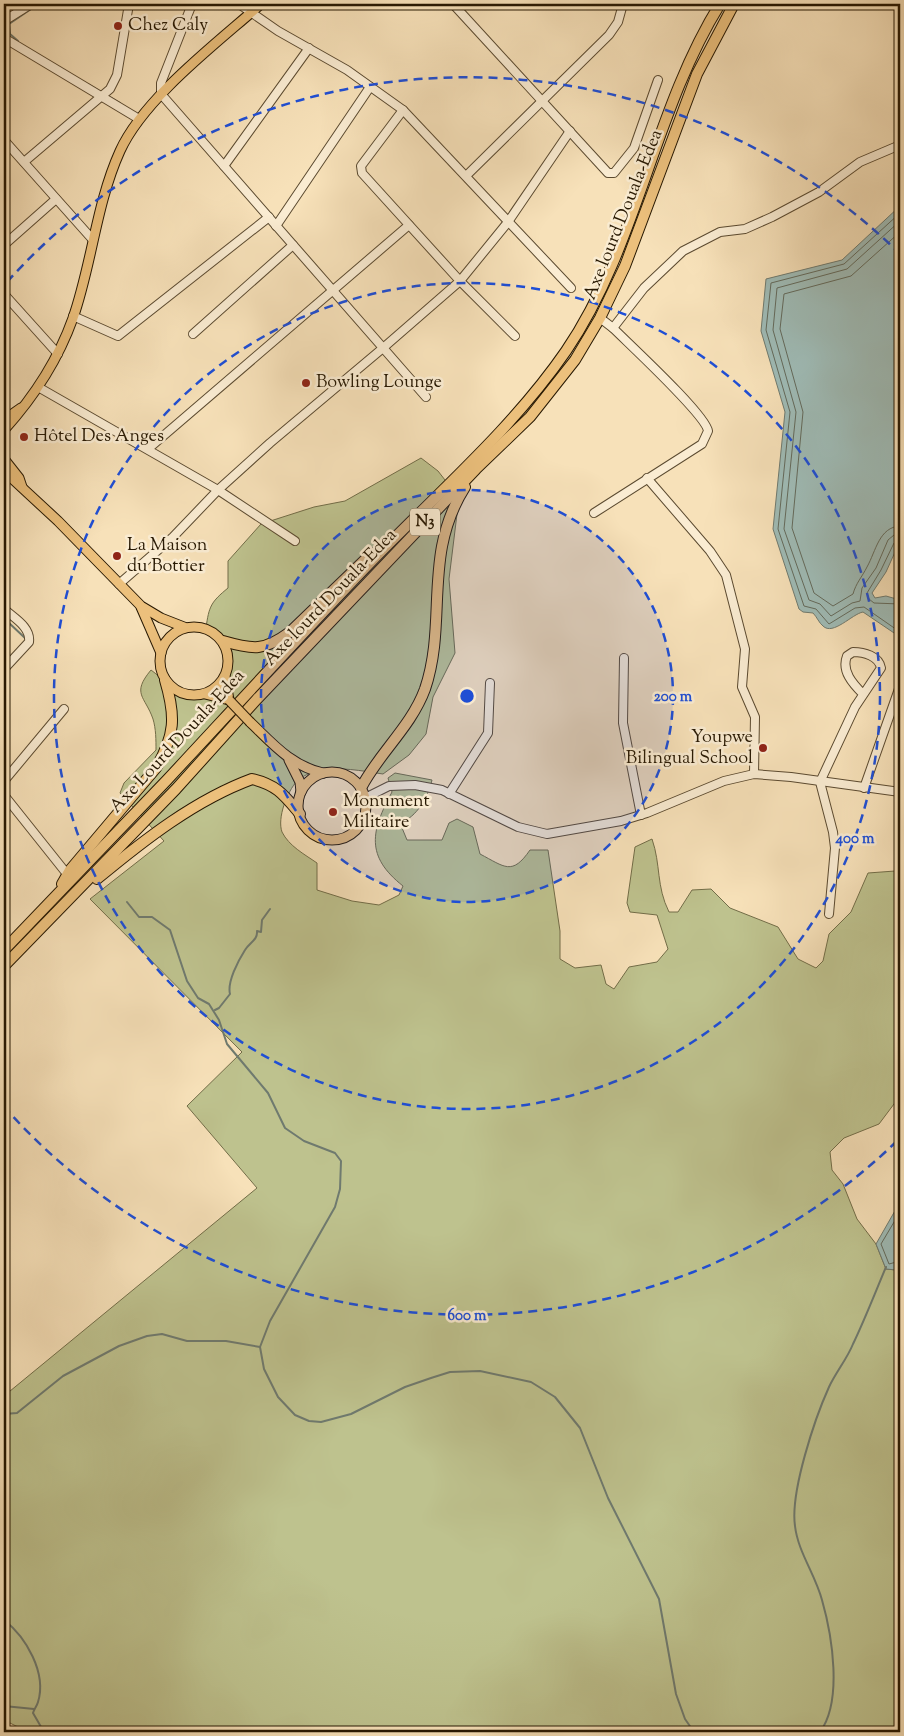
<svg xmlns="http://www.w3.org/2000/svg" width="904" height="1736" font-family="'Sorts Mill Goudy',serif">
	<rect width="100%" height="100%" fill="#f7e1b9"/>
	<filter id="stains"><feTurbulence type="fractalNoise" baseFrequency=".004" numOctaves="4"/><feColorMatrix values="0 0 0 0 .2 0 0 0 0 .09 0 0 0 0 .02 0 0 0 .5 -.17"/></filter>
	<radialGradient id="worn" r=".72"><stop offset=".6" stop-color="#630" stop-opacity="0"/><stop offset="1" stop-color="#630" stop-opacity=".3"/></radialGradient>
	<!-- green -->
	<path fill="#bec28e" stroke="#726d48" d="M421,458L438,471L459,498L449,579L455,653L433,697L426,734L409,755L383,774C362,771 339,766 317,771C311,772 301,777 297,781C287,792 277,818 282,832C289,846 304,854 317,863V890L352,901L379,905L399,895L403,886C365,856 371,831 392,792L388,778L395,773L432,780C428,797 417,817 400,823L407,840H442L449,823L457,819L473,827L480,854C505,867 512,876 530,850H548L560,931V959L575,968L601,965L606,984L614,989L629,967L657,962L668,949L657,915L630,912L627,903L635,847L652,839C661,865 656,886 669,912H678L692,890L711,889L730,908L778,927L798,959L816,968L823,961L829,934L851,912L868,873L895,871L900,868V1096L879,1124L844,1138L830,1152L832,1170L843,1184L857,1219L876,1244L886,1269L896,1270L900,1263V1732H28L4,1720V1396L257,1188L187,1106L242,1052L90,899L164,841L120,793L124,783L156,750C156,740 156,729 153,719C145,696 131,694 151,670C162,678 173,691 186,694C227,705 245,646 206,628C209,606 211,602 228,588V561L261,524L314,507L345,501Z"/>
	<!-- water -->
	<g fill="#9fbcb7" stroke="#6f7a6f">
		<path d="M900,206V541L886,572L872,593L875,598L886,596L900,600V637L863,612C852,614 833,636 823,626C819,623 817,617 813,613L803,612L799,609L773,529L785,412L761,331L766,279L842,260Z"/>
		<polygon points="900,1202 900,1263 896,1270 886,1269 876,1244"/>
	</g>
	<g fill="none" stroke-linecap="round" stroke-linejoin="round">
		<!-- shore -->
		<g stroke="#636a5c" stroke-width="1">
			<polyline points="900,213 844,264 771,283 766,330 790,412 778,529 804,606 816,609 829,624 855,608 864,607 900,632"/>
			<polyline points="900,221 847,269 777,288 773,330 796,412 784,529 809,600 820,604 831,616 852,603 860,601 862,588 876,568 888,540 894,535 900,534"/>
			<path d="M900,232L851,276L784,294L780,329L803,412L792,528L814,593L833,606L853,594C856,583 862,577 867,567C876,551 879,527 900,526"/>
			<polyline points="900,540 894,543 881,570 867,593 869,599 874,603 900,604"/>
			<polyline points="900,1212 881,1244 889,1264 900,1261"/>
		</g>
		<!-- stream -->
		<g stroke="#6f7a6f" stroke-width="2">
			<polyline points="4,5 7,11 4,17"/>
			<polyline points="18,41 10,34 9,24 37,5"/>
			<polyline points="88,84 101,92"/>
			<polyline points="108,96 120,103"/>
			<polyline points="8,622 25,638"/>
			<polyline points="127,902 139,917 152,917 170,930 187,981 198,998 209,1004 219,1020 227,1044 268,1093 285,1128 304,1141 335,1153 341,1161 340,1189 335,1207 270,1321 260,1347 264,1369 278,1397 295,1415 309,1421 321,1422 351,1414 405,1387 431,1378 450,1372 480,1371 531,1382 555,1397 580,1428 608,1498 659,1599 676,1694 685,1719 694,1732"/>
			<path d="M215,1010L219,1008L230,994C227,982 238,961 245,950C249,943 258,940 257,931L261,932L262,920L270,909"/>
			<polyline points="4,1414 17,1413 63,1376 119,1346 147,1336 162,1334 187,1341 226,1341 260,1347"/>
			<path d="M4,1620C26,1637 47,1673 38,1702C37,1706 34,1709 33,1713L44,1732"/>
			<polyline points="4,1706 34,1709"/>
			<path d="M820,1732C843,1701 832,1635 822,1600C815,1574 798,1552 795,1526C790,1492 815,1418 829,1387C836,1372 847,1359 853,1344C865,1319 875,1293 886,1267"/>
		</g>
		<defs>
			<g id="minor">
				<polyline points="14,4 21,10"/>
				<polyline points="192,4 161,83 161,94 426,397"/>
				<polyline points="239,4 278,31 347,70 403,110 571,288"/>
				<polyline points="453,4 608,173 614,173 634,148 658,80"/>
				<polyline points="4,21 31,4"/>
				<polyline points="4,38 139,119"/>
				<polyline points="403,110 361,166 362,173 460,281 515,336"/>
				<polyline points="4,140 93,240"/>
				<polyline points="24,162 110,89 117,75 129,4"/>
				<polyline points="224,166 309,48"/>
				<polyline points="467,175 609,35 618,22 623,4"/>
				<polyline points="276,226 370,87"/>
				<polyline points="4,245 56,199"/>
				<polyline points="4,294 58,354"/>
				<polyline points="73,316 118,336 269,217"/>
				<polyline points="613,328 644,288 683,251 720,232 745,229 772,217 819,192 860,162 900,145"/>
				<polyline points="193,334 293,245"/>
				<polyline points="38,387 218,490 295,541"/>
				<polyline points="148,449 409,225"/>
				<polyline points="647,478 710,551 726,575 745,649 742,687 755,717 754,774"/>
				<path d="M594,513L702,444L708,431C706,415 630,345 613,328L600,318"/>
				<polyline points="119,584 173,537 218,490 270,443 383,348 460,281 508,222 570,131"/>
				<path d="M4,609C14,618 31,627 29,642L4,669"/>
				<polyline points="624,658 623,723 641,815"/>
				<polyline points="4,781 64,709"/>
				<polyline points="864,788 900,686"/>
				<polyline points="449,794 488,733 490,683"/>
				<polyline points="4,795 67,874"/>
				<polyline points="365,798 389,786 415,785 442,790 518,827 547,834 621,821 647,813 724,781 754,774 791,777 900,792"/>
				<path d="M829,914L835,848L833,832L820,782L855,707L881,668C879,656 864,652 853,652L847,656C841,671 853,684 863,694"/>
			</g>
			<g id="major">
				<polyline points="4,420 21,408"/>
				<path d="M4,430C33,398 58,360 73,318C92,264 96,204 120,151C144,98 217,43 261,4"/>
				<polyline points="4,459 19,478 22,487"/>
				<polyline points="4,471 58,521 141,606 161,618 184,627"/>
				<polyline points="141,607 161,653"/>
				<circle cx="194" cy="661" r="34"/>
				<polyline points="225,677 229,700"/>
				<polyline points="205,694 229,700"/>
				<path d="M250,722C272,743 291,766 323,773"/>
				<polyline points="289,760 300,782 301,792"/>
				<circle cx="332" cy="806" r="34"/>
			</g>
			<g id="highway">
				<path d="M223,641C254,650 264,651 290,632L372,553"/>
				<path d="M361,788C379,753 411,727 425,689C448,621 422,555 465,487"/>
				<path d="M97,879C144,840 195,800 252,779C277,785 284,795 300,814"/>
				<path d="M62,884L70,870L156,768C175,735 176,717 165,680"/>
				<path d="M4,950C58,893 113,837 167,780C233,709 298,638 365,568C432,498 511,431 566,351C638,245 653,112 720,4"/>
				<polyline points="4,966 176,789 257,699 476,469 530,417 575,360 600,318 625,266 697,74 734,4"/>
			</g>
		</defs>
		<!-- minor casing -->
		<use href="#minor" stroke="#5b4a30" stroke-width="10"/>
		<!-- major casing -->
		<use href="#major" stroke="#271802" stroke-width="11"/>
		<!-- highway casing -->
		<use href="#highway" stroke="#271802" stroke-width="12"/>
		<!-- minor -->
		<use href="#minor" stroke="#faecd2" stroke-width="8"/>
		<!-- major -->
		<use href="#major" stroke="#ecc07c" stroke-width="9"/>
		<!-- highway -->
		<use href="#highway" stroke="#ecc07c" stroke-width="10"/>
		<defs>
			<polyline id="major-bridge" points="229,700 250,722"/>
		</defs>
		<!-- major-bridge casing -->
		<use href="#major-bridge" stroke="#271802" stroke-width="11" stroke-linecap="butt"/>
		<!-- major-bridge -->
		<use href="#major-bridge" stroke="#ecc07c" stroke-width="9"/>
	</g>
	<!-- distance rings -->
	<circle cx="467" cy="696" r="206" fill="#1d4ed8" fill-opacity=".12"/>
	<g fill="none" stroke="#1d4ed8" stroke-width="2.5" stroke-dasharray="9 6">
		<circle cx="467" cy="696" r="206"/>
		<circle cx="467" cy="696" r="413"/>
		<path d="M897 1141A619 619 0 0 1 7 1110M7 282A619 619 0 0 1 897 251"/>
	</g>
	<!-- markers -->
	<g fill="#8f2418" stroke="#faecd2" stroke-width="2">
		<circle cx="118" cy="26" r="5"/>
		<circle cx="306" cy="383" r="5"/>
		<circle cx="24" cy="437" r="5"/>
		<circle cx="117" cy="556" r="5"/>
		<circle cx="763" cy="748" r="5"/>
		<circle cx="333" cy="812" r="5"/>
	</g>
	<g text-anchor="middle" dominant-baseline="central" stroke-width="5" stroke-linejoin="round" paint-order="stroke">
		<!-- shield labels -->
		<rect fill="#faecd2" stroke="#665840" stroke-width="1" x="410" y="508.5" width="30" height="27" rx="4"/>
		<g font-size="16" font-weight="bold" fill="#271802">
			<text x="425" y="522">N3</text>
		</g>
		<!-- poi labels -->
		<g font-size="18" fill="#271802" stroke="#faecd2" text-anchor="start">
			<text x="128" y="26">Chez Caly</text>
			<text x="316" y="383">Bowling Lounge</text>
			<text x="34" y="437">Hôtel Des Anges</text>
			<text x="127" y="546">La Maison<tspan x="127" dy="21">du Bottier</tspan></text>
			<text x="753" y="738" text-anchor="end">Youpwe<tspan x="753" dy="21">Bilingual School</tspan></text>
			<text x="343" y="802">Monument<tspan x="343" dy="21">Militaire</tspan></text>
		</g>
		<!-- street labels -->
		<g font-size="18" fill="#271802" stroke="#faecd2">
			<text transform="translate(624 215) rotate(-68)">Axe lourd Douala-Edea</text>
			<text transform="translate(331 598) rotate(-46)">Axe lourd Douala-Edea</text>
			<text transform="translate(178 742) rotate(-47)">Axe Lourd Douala-Edea</text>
		</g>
	</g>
	<circle cx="467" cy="696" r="8" fill="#1d4ed8" stroke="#faecd2" stroke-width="2.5"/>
	<g font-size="15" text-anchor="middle" font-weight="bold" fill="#1d4ed8" stroke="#faecd2" stroke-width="5" stroke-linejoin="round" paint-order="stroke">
		<text x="673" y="701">200 m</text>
		<text x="855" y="843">400 m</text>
		<text x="467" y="1320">600 m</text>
	</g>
	<!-- margin -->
	<rect width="904" height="1736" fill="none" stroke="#f7e1b9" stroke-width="20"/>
	<rect x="5" y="5" width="894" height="1726" fill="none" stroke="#271802" stroke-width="2.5"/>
	<rect x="10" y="10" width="884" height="1716" fill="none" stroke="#271802"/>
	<rect width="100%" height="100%" filter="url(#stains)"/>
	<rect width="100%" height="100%" fill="url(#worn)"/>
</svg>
